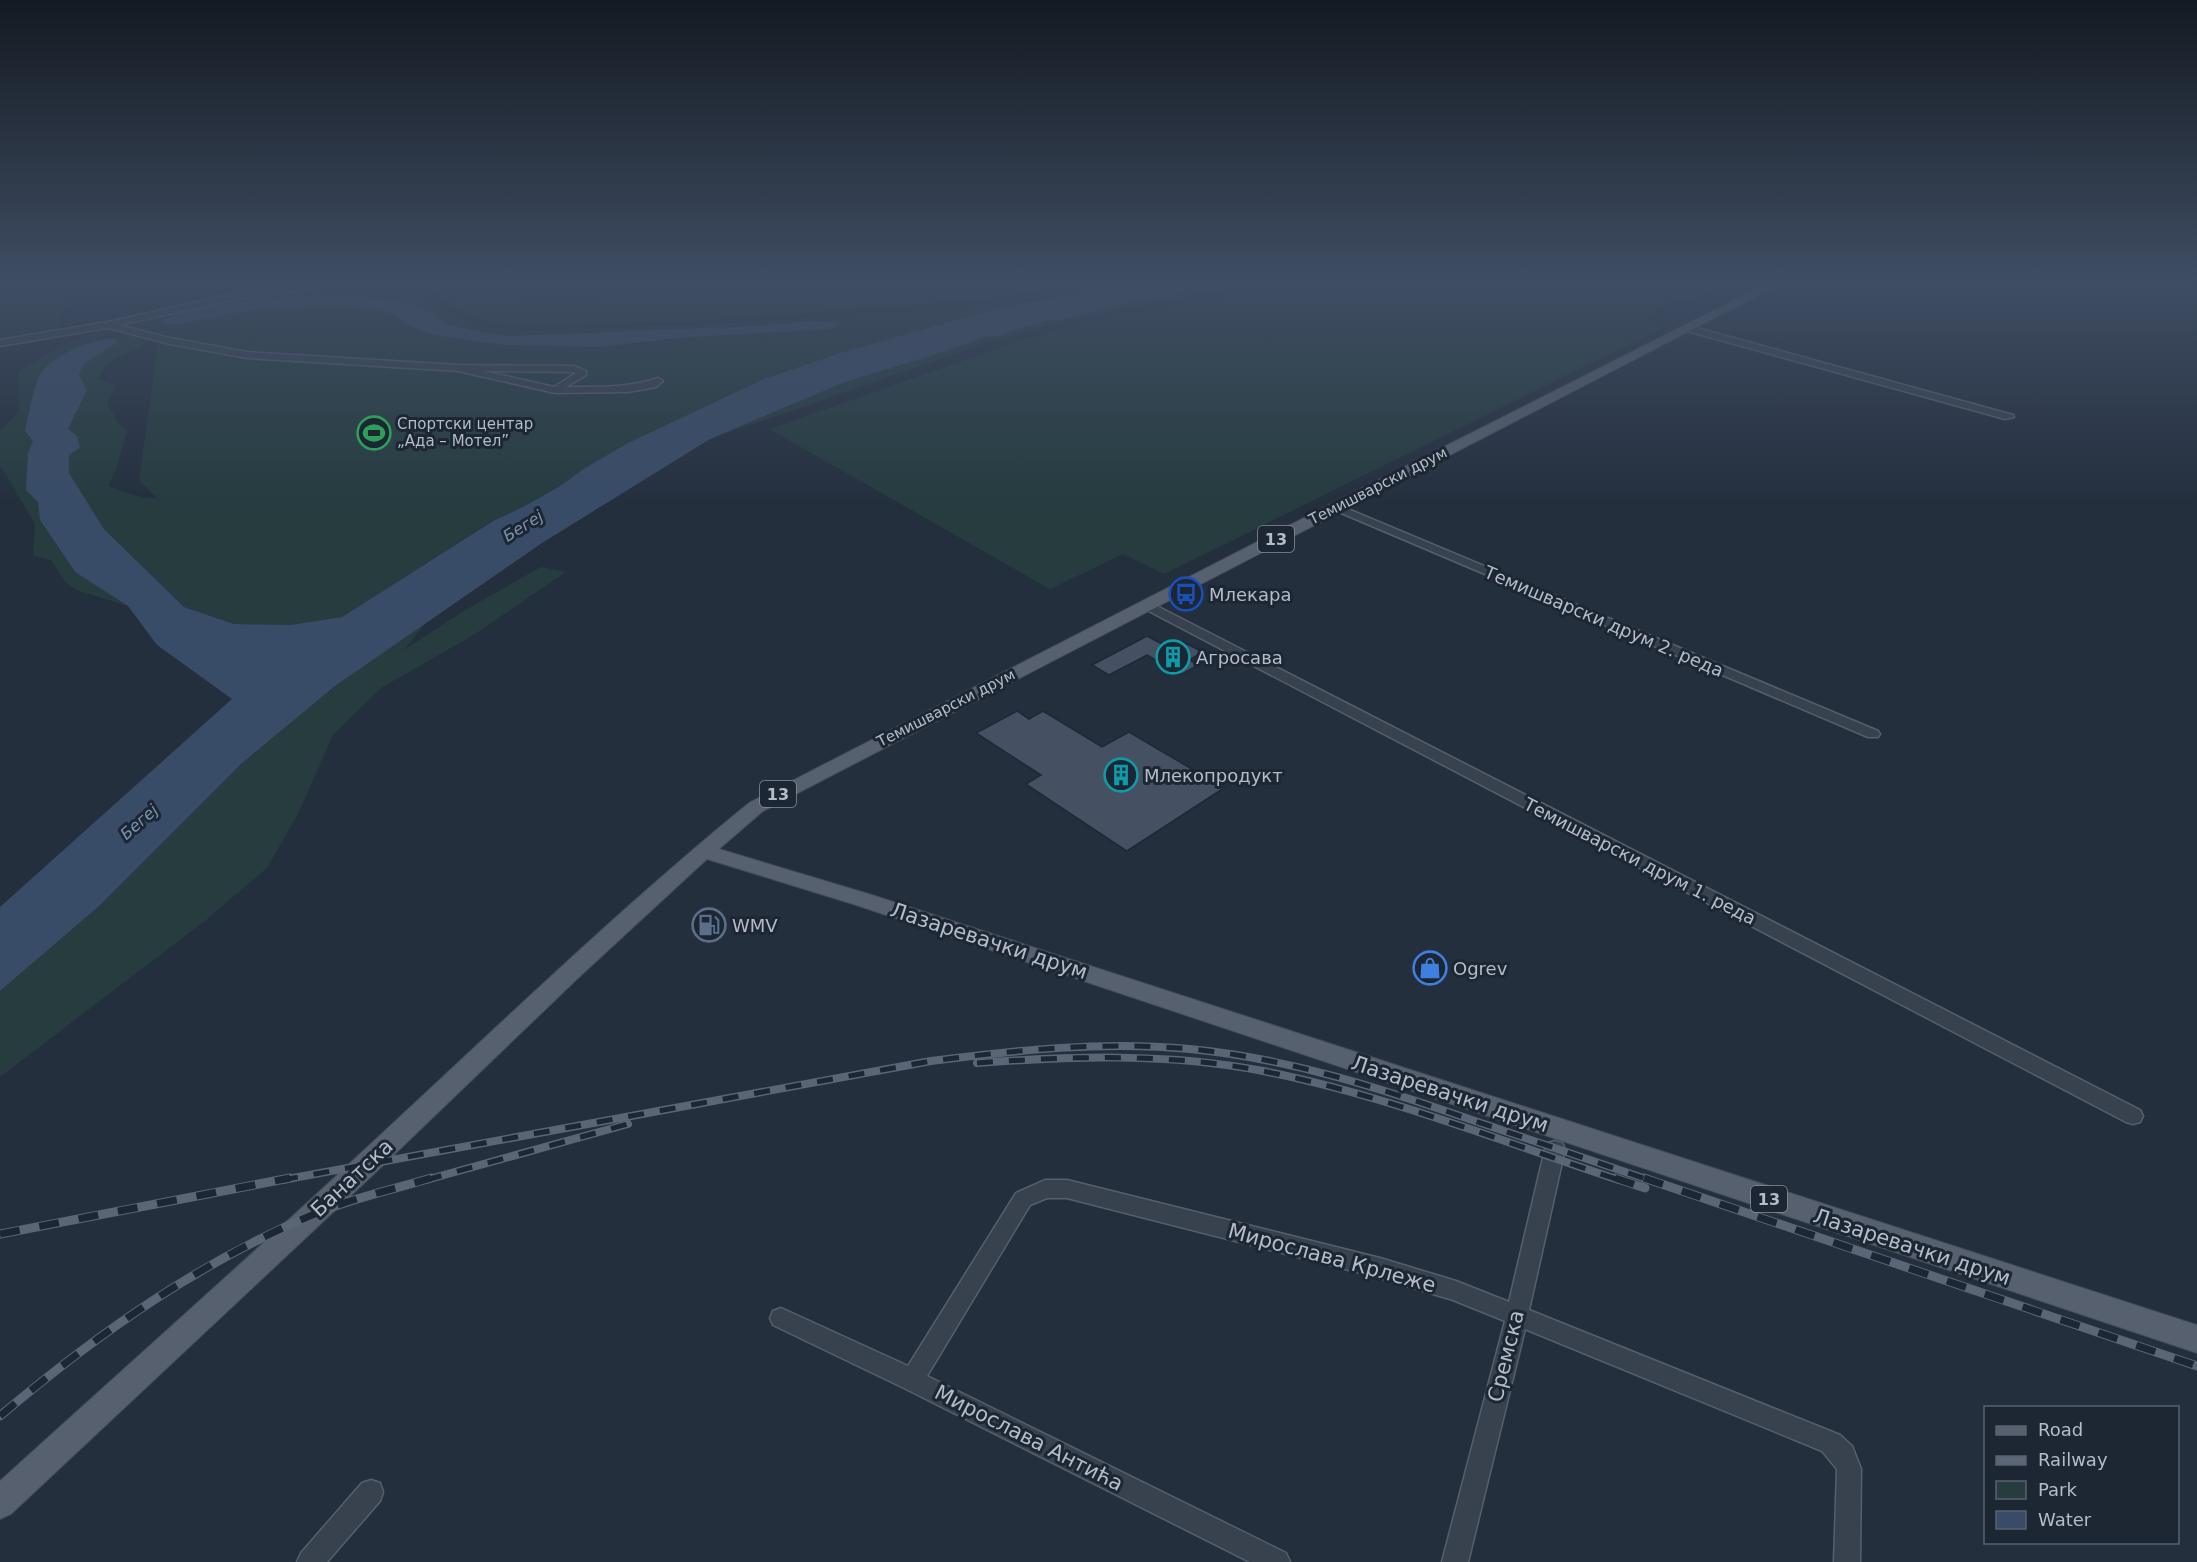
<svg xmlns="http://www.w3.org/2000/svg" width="2197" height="1562" font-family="'DejaVu Sans',sans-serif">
	<rect width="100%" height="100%" fill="#242f3e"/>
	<!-- green -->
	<g fill="#263c3f" fill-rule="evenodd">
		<polygon points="0,284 72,284 58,329 0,338"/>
		<path d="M395,284L415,286C429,301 448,315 467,322C504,335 571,329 611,328C749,324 887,314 1024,303L978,314L843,352L764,380L626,444L585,468L560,486L523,507L492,521L342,617L290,625L234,624L184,607L104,529L69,473L68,429L76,413L82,382L79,375L84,364L118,342L115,338L135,336L148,340C133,357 109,351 98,379L116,385L107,403L118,423L127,431L116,470L108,486L143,498H157L139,480L158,344L171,337L139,323C193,303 250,296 307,291C336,288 365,285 395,284ZM330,294L375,298L479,333L511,336C592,335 673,329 754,326C781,325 815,313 840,325L832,329L690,337L635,344L503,345L434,335L409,326L396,315L359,306L334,305L252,310L174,325L170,316L251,301Z"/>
		<path d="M426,284L513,286L524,294L528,306L633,293L631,288L676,284L683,291L712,287L710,284H731L736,293L806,284H1065L1020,294L948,302L712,320L537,326C509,325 479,324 456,307C445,300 436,291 426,284Z"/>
		<polygon points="1227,284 1252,284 1080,317 992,341 710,439 845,382 943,352 985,337 1001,336 1008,332 1052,319 1058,320 1143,299"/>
		<polygon points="1299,284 1726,284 1683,303 1675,300 1644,317 1663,328 1164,574 1123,554 1050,589 769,429 1034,336 1114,316"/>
		<path d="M119,330L85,344L33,441L40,520L75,572L128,606L76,590L66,583L51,560L33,556L35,524L2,468H0V431L19,412L18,372C48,353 83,331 119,330Z"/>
		<polygon points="541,567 566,572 475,634 381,688 333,735 299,812 267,868 206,920 0,1077 0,991 98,907 241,764 335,686 427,621 404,650 462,612"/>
	</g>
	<!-- water -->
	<g fill="#394c67">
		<path d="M1113,284H1227L1143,299L1058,320L1052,319L1008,332L1001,336L985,337L943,352L845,382L710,439L542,543L335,686L241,764L98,907L0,991V907L232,699L157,645L128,606L75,572L40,520L38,502L26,490L28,453L33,441L25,431C28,419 34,382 41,373C53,355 94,338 115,338L118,342L84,364L79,375L87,390L68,429L77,436L80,448L69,455V473L104,529L184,607L234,624L290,625L342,617L493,521L523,507L560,486L585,468L626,444L764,379L843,352L978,314Z"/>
		<path d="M330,294C355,296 430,300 444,322C467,330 488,334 511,336L757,326L809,321L842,323L832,329L690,337L598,347L503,345L434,335L409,326L396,315L359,306L334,305L252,310L174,325L161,322C191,301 291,297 330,294Z"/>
	</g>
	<!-- building -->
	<g fill="#455162" stroke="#1f2835" stroke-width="1.5">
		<polygon points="1147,636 1171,649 1183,642 1203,652 1189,660 1199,665 1182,674 1147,655 1109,675 1092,665"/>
		<polygon points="1017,711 1029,719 1043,711 1102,747 1129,732 1224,788 1127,851 1026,784 1041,775 976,733"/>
	</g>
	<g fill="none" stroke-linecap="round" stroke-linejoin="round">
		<defs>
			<g id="minor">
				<path d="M319,284H346L232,300L119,325L170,338L247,352L458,365L575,366L586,371V375L566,387C598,387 629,388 658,378L663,381L656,387L628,392L555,393L458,371L247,358L170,344L108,328L0,346V340L108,322L232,294ZM484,371L573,372L576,373L554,387Z"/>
				<polygon points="1690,326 2013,415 2014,417 2005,419 1687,331 1686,329"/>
				<polygon points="1336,504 1878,731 1880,734 1878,737 1868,737 1332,509 1330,507"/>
				<polygon points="1147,601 2140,1110 2143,1116 2140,1122 2133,1124 2126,1122 1143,608 1141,605 1143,602"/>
				<polygon points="1555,1141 1562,1143 1565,1149 1529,1310 1840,1435 1852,1446 1861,1469 1860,1562 1834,1562 1837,1469 1822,1451 1525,1329 1468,1562 1442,1562 1505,1321 1453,1300 1380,1278 1067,1198 1047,1198 1030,1205 927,1376 1286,1553 1290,1562 1250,1562 904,1388 773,1325 770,1318 773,1311 781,1308 908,1366 1016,1193 1045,1180 1067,1180 1380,1258 1456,1281 1509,1302 1545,1149 1548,1143"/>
				<polygon points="371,1480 380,1483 383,1492 380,1501 327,1562 297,1562 301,1553 362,1483"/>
			</g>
			<path id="major" d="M1766,284H1780L763,811L719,849L872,895L2197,1325V1353L856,905L707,859L578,978L377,1171L11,1514L0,1519V1481C120,1372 242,1264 361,1153C489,1035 614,913 749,803L1331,504Z"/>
		</defs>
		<!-- minor casing -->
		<use href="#minor" stroke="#565f6c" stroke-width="3"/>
		<!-- major casing -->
		<use href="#major" stroke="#414a57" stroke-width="2"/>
		<!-- minor -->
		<use href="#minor" fill="#38414e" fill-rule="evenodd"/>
		<!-- major -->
		<use href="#major" fill="#56606e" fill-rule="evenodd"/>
		<defs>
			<g id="rail-far1">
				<path d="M977,1063C1072,1056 1169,1053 1263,1071C1385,1095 1501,1141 1619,1180"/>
				<path d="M282,1180L931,1061C1017,1050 1103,1041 1190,1049C1287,1058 1380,1088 1472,1120C1531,1140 1590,1160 1649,1180"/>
				<polyline points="426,1180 628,1124"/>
			</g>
			<g id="rail">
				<polyline points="1615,1178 1645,1188"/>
				<polyline points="1644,1178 2197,1366"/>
				<polyline points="0,1234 290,1178"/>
				<path d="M0,1416C97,1334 203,1259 322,1211C357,1197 395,1189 431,1178"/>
			</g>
		</defs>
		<!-- rail-far1 casing -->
		<use href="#rail-far1" stroke="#5a6575" stroke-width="8"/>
		<!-- rail casing -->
		<use href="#rail" stroke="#5a6575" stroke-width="9"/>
		<!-- rail-far1 -->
		<use href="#rail-far1" stroke="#1d2633" stroke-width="5" stroke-dasharray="16" stroke-linecap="butt"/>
		<!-- rail -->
		<use href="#rail" stroke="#1d2633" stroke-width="7" stroke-dasharray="20" stroke-linecap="butt"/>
	</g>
	<!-- sky -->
	<linearGradient id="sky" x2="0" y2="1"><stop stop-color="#141a22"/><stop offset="0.56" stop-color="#3f4d63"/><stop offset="1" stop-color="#3f4d63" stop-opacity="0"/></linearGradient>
	<rect width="2197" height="503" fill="url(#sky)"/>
	<!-- icons -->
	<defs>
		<symbol id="stadium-ring" viewBox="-11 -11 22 22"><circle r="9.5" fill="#1d2633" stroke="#2e9e5b" stroke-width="1.5"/><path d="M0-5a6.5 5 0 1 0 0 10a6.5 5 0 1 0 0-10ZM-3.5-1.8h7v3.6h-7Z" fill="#2e9e5b"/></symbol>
		<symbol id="bus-ring" viewBox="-11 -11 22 22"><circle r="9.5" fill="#1d2633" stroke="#1a4fb4" stroke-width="1.5"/><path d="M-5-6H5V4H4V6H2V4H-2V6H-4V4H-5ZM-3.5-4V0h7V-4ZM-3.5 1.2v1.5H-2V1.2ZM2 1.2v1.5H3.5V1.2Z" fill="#1a4fb4"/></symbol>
		<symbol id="building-ring" viewBox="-11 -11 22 22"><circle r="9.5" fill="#1d2633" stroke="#0f9aa8" stroke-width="1.5"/><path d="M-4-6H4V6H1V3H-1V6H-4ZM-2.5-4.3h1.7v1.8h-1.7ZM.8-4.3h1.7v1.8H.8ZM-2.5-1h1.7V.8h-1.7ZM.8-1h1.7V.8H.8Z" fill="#0f9aa8"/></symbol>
		<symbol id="fuel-ring" viewBox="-11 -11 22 22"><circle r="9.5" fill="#1d2633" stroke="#5c6f8a" stroke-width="1.5"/><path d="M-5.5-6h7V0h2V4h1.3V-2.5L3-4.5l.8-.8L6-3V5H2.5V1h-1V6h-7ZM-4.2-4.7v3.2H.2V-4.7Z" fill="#5c6f8a"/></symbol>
		<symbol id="shop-ring" viewBox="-11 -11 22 22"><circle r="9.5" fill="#1d2633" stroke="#3f7fe0" stroke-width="1.5"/><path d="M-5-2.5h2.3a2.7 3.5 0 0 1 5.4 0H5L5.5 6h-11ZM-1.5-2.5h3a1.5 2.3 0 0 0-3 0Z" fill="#3f7fe0"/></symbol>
	</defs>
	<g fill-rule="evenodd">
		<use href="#stadium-ring" x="355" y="414" width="38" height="38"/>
		<use href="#bus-ring" x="1167" y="575" width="38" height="38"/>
		<use href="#building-ring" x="1154" y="638" width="38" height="38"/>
		<use href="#building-ring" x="1102" y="756" width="38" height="38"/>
		<use href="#fuel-ring" x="690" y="906" width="38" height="38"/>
		<use href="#shop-ring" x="1411" y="949" width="38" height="38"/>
	</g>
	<g text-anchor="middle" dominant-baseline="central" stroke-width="6" stroke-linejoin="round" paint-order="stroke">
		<!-- far-poi labels -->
		<g font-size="15" fill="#b4bcc9" stroke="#1d2633" text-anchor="start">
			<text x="397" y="424">Спортски центар<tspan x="397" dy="17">„Ада – Мотел”</tspan></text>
		</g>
		<!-- far-street labels -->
		<g font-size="15" fill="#b4bcc9" stroke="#1d2633">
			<text transform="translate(1378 486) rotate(-27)">Темишварски друм</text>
			<text transform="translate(946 708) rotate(-27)">Темишварски друм</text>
		</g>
		<!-- far-water labels -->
		<g font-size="16" font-style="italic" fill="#7c92b1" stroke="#1d2633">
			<text transform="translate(523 526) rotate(-32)">Бегеј</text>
			<text transform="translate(139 822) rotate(-41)">Бегеј</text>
		</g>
		<!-- shield labels -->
		<g fill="#1d2633" stroke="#878f9c" stroke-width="1.5">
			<rect x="1258" y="526" width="36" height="26" rx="4.5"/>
			<rect x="760" y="781" width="36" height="26" rx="4.5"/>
			<rect x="1751" y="1186" width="36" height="26" rx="4.5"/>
		</g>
		<g font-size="16" font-weight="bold" fill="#b4bcc9">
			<text x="1276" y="539">13</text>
			<text x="778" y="794">13</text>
			<text x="1769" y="1199">13</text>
		</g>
		<!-- poi labels -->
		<g font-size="18" fill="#b4bcc9" stroke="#1d2633" text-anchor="start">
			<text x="1209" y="594">Млекара</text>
			<text x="1196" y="657">Агросава</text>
			<text x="1144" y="775">Млекопродукт</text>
			<text x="732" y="925">WMV</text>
			<text x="1453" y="968">Ogrev</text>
		</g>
		<!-- street labels -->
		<g font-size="18" fill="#b4bcc9" stroke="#1d2633">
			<text transform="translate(1604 621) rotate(23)">Темишварски друм 2. реда</text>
			<text transform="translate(1640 861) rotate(27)">Темишварски друм 1. реда</text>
		</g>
		<!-- near-street labels -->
		<g font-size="21" fill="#b4bcc9" stroke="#1d2633">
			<text transform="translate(989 941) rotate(18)">Лазаревачки друм</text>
			<text transform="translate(1450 1094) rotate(18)">Лазаревачки друм</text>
			<text transform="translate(352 1178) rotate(-43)">Банатска</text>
			<text transform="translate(1912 1247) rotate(18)">Лазаревачки друм</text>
			<text transform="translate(1332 1258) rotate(15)">Мирослава Крлеже</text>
			<text transform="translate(1506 1356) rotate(-76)">Сремска</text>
			<text transform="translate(1029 1438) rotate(27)">Мирослава Антића</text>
		</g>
	</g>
	<!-- legend -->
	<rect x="1984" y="1406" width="195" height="138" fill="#1d2633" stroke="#59626f" stroke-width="1.5"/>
	<rect x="1996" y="1426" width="30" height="9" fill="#56606e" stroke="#59626f" stroke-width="1.5"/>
	<text x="2038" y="1436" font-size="18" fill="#b4bcc9">Road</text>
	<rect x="1996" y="1456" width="30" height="9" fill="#5a6575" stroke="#59626f" stroke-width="1.5"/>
	<text x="2038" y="1466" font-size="18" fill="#b4bcc9">Railway</text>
	<rect x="1996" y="1481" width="30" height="18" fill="#263c3f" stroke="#59626f" stroke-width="1.5"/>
	<text x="2038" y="1496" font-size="18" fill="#b4bcc9">Park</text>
	<rect x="1996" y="1511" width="30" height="18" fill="#394c67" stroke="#59626f" stroke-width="1.5"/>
	<text x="2038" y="1526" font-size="18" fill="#b4bcc9">Water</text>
</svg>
